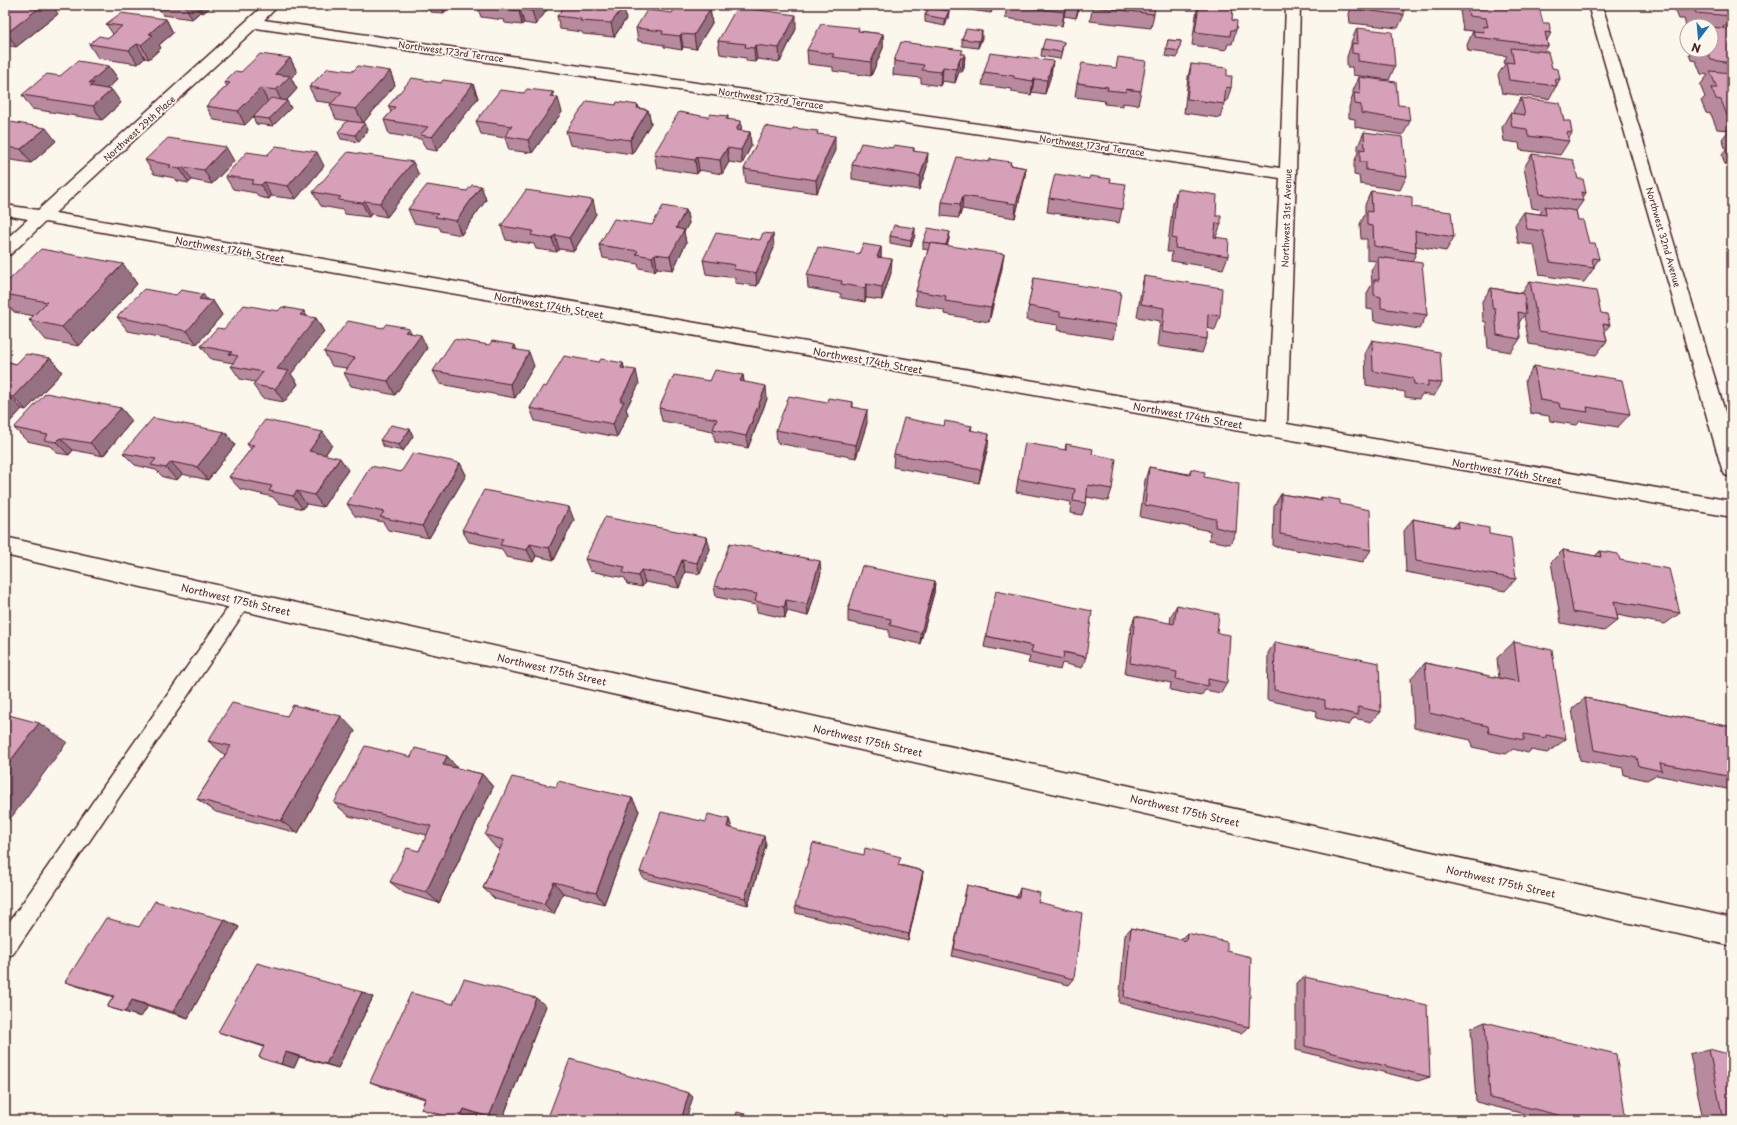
<svg xmlns="http://www.w3.org/2000/svg" width="1737" height="1125" font-family="'Playpen Sans',sans-serif">
	<rect width="100%" height="100%" fill="#fbf7ec"/>
	<filter id="ink" filterUnits="userSpaceOnUse"><feTurbulence type="fractalNoise" baseFrequency=".025" numOctaves="2"/><feDisplacementMap in="SourceGraphic" scale="8" xChannelSelector="R" yChannelSelector="G"/><feConvolveMatrix kernelMatrix="1 2 1 2 8 2 1 2 1" color-interpolation-filters="sRGB"/></filter>
	<g filter="url(#ink)">
		<g fill="none" stroke-linecap="round" stroke-linejoin="round">
			<defs>
				<polygon id="service" points="243,593 249,595 252,600 249,605 13,954 5,957 5,928 237,595"/>
				<path id="minor" d="M264,5H279L264,20L1280,168L1286,5H1300L1296,174L1287,424L1732,501V517L45,222L11,254L5,256V240L28,219L5,215V205L38,210ZM256,28L1280,178L1267,421L55,213Z"/>
				<g id="tertiary">
					<polygon points="1588,5 1602,5 1732,435 1732,477 1725,475 1722,469"/>
					<polygon points="5,537 265,596 1732,918 1732,946 265,616 5,555"/>
				</g>
			</defs>
			<!-- service casing -->
			<use href="#service" stroke="#4a1f2b" stroke-width="3"/>
			<!-- minor casing -->
			<use href="#minor" stroke="#4a1f2b" stroke-width="3"/>
			<!-- tertiary casing -->
			<use href="#tertiary" stroke="#4a1f2b" stroke-width="3"/>
			<!-- service -->
			<use href="#service" fill="#fbf7ec" fill-rule="evenodd"/>
			<!-- minor -->
			<use href="#minor" fill="#fbf7ec" fill-rule="evenodd"/>
			<!-- tertiary -->
			<use href="#tertiary" fill="#fbf7ec" fill-rule="evenodd"/>
		</g>
		<!-- wall -->
		<g fill="#b88a9e" stroke="#4a1f2b">
			<polygon points="157,5 213,5 203,13 200,12 192,19 163,15"/>
			<polygon points="405,5 451,5 444,13 430,12 429,9 405,6"/>
			<polygon points="477,5 549,5 549,7 536,25 524,23 522,25 505,23 504,20 481,17"/>
			<polygon points="920,5 994,5 991,13 941,6 940,10 949,11 948,18 945,26 925,22 925,15 928,10 919,9"/>
			<polygon points="1007,5 1080,5 1076,18 1064,16 1062,26 1005,18"/>
			<polygon points="1093,5 1154,14 1151,28 1090,21"/>
			<polygon points="1198,5 1231,5 1232,20 1236,30 1232,44 1228,44 1226,50 1192,45 1196,15"/>
			<polygon points="1352,5 1394,5 1395,9 1404,15 1398,28 1350,23 1349,14"/>
			<polygon points="1462,5 1526,5 1526,6 1543,23 1551,33 1547,40 1548,46 1544,52 1552,68 1560,79 1549,99 1502,93 1498,75 1505,64 1504,62 1507,56 1468,51 1467,45 1473,31 1463,30 1460,10"/>
			<polygon points="1678,5 1732,5 1732,27 1724,26 1723,28 1732,29 1732,167 1732,166 1725,165 1722,155 1726,150 1722,139 1729,130 1717,129 1711,114 1706,113 1701,101 1705,97 1700,85 1708,75 1701,74 1696,61 1691,60 1689,54 1692,50 1711,50 1711,26 1686,26 1684,19 1679,19 1675,9"/>
			<polygon points="5,8 58,14 16,47 5,45"/>
			<polygon points="710,9 712,23 696,49 683,47 682,50 664,47 664,45 638,41 636,28 672,13"/>
			<polygon points="557,16 626,19 614,37 583,34 582,32 560,29"/>
			<polygon points="166,19 173,33 159,45 161,48 149,59 145,58 138,64 98,58 89,44 109,38 113,34 106,24"/>
			<polygon points="1357,28 1395,66 1389,80 1353,75 1352,67 1347,67 1347,57 1351,45 1351,42"/>
			<polygon points="796,29 780,62 757,59 755,62 746,61 746,58 720,54 718,41"/>
			<polygon points="859,31 883,34 883,48 871,76 833,71 833,67 808,64 807,50"/>
			<polygon points="982,38 978,48 962,46 962,39"/>
			<polygon points="1168,40 1181,41 1177,58 1165,56"/>
			<polygon points="1064,42 1060,59 1041,56 1042,49"/>
			<polygon points="962,54 965,54 964,68 962,72 959,72 955,83 942,81 940,86 921,83 921,78 893,75 894,61"/>
			<polygon points="290,58 297,72 291,78 297,89 286,101 291,108 273,126 256,124 253,117 245,125 214,120 206,106 227,86 224,82 241,72"/>
			<polygon points="1053,61 1051,75 1045,94 1032,92 1031,95 1012,92 1012,89 982,85 984,72"/>
			<polygon points="1191,64 1227,76 1231,88 1227,101 1225,101 1224,104 1220,118 1184,113 1188,77"/>
			<polygon points="109,66 118,79 107,89 121,103 102,120 32,109 22,95 60,76"/>
			<polygon points="353,71 390,71 395,85 363,123 365,123 368,130 359,142 341,139 338,132 348,121 336,119 330,105 331,103 316,101 309,87"/>
			<polygon points="1359,77 1398,105 1410,121 1403,135 1355,127 1355,119 1349,118 1349,107 1353,95 1353,91"/>
			<polygon points="441,83 473,84 478,98 437,151 426,149 421,139 389,134 384,120 391,112 388,106"/>
			<polygon points="1077,83 1141,91 1138,105 1123,103 1123,106 1104,104 1105,101 1075,97"/>
			<polygon points="553,92 554,97 562,112 532,153 509,150 505,138 481,134 476,121 524,93"/>
			<polygon points="1521,98 1564,121 1572,133 1568,140 1569,141 1560,155 1520,150 1519,143 1504,141 1502,127 1510,113 1514,114 1513,111"/>
			<polygon points="616,105 638,105 639,108 648,110 651,123 632,154 570,145 566,131"/>
			<polygon points="728,116 728,119 742,131 750,132 751,146 742,164 729,162 722,174 699,170 697,174 657,168 654,154 708,117"/>
			<polygon points="5,121 56,141 31,163 5,159"/>
			<polygon points="1364,132 1407,176 1400,190 1360,184 1359,176 1354,175 1354,163 1358,152 1358,146"/>
			<polygon points="818,134 835,150 817,193 746,183 744,169"/>
			<polygon points="892,148 914,148 914,151 927,167 919,190 852,179 852,165"/>
			<polygon points="1532,154 1578,179 1586,193 1582,199 1583,201 1576,211 1578,220 1589,243 1599,259 1594,266 1594,268 1584,282 1540,275 1534,245 1518,243 1515,225 1524,212 1540,214 1542,210 1532,208 1524,168"/>
			<polygon points="145,160 234,161 212,184 192,180 189,183 177,181 175,178 154,174"/>
			<polygon points="1011,165 1026,168 1024,181 1015,218 962,209 959,218 941,216 942,202"/>
			<polygon points="324,166 296,199 271,196 269,199 259,197 256,193 233,189 225,176"/>
			<polygon points="419,175 387,217 371,214 369,217 345,214 343,210 321,206 313,192"/>
			<polygon points="1111,182 1122,209 1119,223 1047,212 1049,198"/>
			<polygon points="481,186 486,200 461,235 441,231 439,227 414,223 408,209 467,191"/>
			<polygon points="1177,189 1216,216 1221,224 1216,237 1228,256 1223,269 1171,261 1172,252 1167,252 1173,203"/>
			<polygon points="1371,191 1412,207 1454,237 1446,251 1416,246 1416,253 1412,262 1427,315 1419,329 1374,321 1373,310 1367,309 1367,293 1372,284 1371,271 1376,261 1367,260 1367,239 1361,239 1360,224 1365,214 1365,205"/>
			<polygon points="686,210 689,223 684,232 686,243 673,270 657,268 655,271 639,268 638,264 603,258 599,245 652,225"/>
			<polygon points="596,214 574,251 559,249 557,252 536,249 534,244 506,240 501,226"/>
			<polygon points="915,235 911,247 890,243 890,236"/>
			<polygon points="949,239 947,246 1002,268 989,322 944,314 944,310 915,305 916,291 928,250 923,249 923,242"/>
			<polygon points="881,247 881,257 891,273 882,300 866,298 865,302 841,298 841,294 808,288 807,275 859,254"/>
			<polygon points="774,248 757,286 735,283 735,278 706,274 703,260"/>
			<polygon points="123,264 137,284 79,346 46,340 29,320 34,316 14,312 5,302 5,284"/>
			<polygon points="1144,276 1220,316 1215,330 1207,328 1207,339 1202,353 1157,346 1160,321 1137,317 1141,290"/>
			<polygon points="1034,278 1116,325 1113,339 1057,330 1058,325 1026,320"/>
			<polygon points="1530,281 1601,313 1610,325 1605,331 1607,341 1596,355 1529,344 1524,315 1519,323 1520,339 1511,352 1488,348 1486,322 1483,321 1482,301 1491,288 1522,293"/>
			<polygon points="207,300 213,301 222,315 197,344 128,331 117,317"/>
			<polygon points="278,311 304,311 307,317 316,318 324,332 291,374 298,384 284,402 262,398 253,385 255,382 240,379 231,366 233,363 211,359 201,346 224,329"/>
			<polygon points="411,333 427,348 395,395 351,386 344,373 347,368 332,366 324,352"/>
			<polygon points="1372,340 1442,383 1434,396 1422,394 1419,399 1405,397 1405,392 1366,385 1365,353"/>
			<polygon points="517,350 534,366 515,398 440,384 433,371"/>
			<polygon points="50,358 62,372 26,410 22,409 5,427 5,361 16,364"/>
			<polygon points="1534,366 1630,414 1618,427 1580,421 1577,425 1550,421 1549,416 1530,413 1525,380"/>
			<polygon points="625,368 639,384 626,409 628,414 617,437 535,421 530,408 546,387"/>
			<polygon points="743,375 744,382 767,399 748,448 715,442 713,431 662,421 659,408 710,381"/>
			<polygon points="853,402 853,407 867,423 856,458 777,443 776,430 827,403"/>
			<polygon points="121,408 132,421 103,456 73,450 69,455 57,453 50,446 27,441 14,428"/>
			<polygon points="944,426 972,426 971,431 988,447 979,483 893,467 894,454"/>
			<polygon points="225,432 235,445 208,480 182,474 177,480 163,477 156,470 135,465 123,453"/>
			<polygon points="413,436 403,451 384,447 380,440"/>
			<polygon points="247,444 332,445 325,455 348,470 323,507 306,504 303,509 278,503 273,497 240,489 229,477 251,449"/>
			<polygon points="1066,444 1092,454 1112,489 1108,501 1087,497 1086,503 1082,515 1070,513 1071,502 1016,492 1018,479 1065,450"/>
			<polygon points="460,463 466,475 429,538 388,530 383,522 355,516 347,504 401,472"/>
			<polygon points="1149,467 1189,474 1191,469 1204,477 1236,532 1230,544 1209,540 1210,531 1140,517 1145,480"/>
			<polygon points="1281,494 1319,500 1321,497 1371,550 1363,562 1273,546 1274,506"/>
			<polygon points="1413,519 1454,527 1458,522 1516,579 1505,591 1406,572 1404,531"/>
			<polygon points="574,520 554,560 536,556 533,562 506,557 502,549 469,542 462,530"/>
			<polygon points="707,537 710,549 700,574 685,572 679,588 645,582 642,587 627,584 625,578 590,571 585,559"/>
			<polygon points="1563,550 1595,556 1600,551 1620,560 1680,613 1665,624 1617,615 1618,620 1604,631 1561,623 1551,562"/>
			<polygon points="821,573 808,616 787,611 785,618 757,612 756,605 716,597 714,586"/>
			<polygon points="935,581 934,593 920,644 889,637 889,630 848,622 848,610"/>
			<polygon points="1177,605 1217,633 1227,683 1221,693 1205,690 1201,696 1170,690 1171,683 1125,674 1131,628 1135,616 1170,624 1171,616"/>
			<polygon points="986,636 1086,657 1082,668 1062,663 1060,670 1028,663 1030,657 984,647"/>
			<polygon points="1275,642 1381,712 1371,722 1354,718 1349,725 1316,718 1317,711 1267,700 1268,653"/>
			<polygon points="1514,642 1566,739 1547,753 1531,750 1528,753 1513,749 1506,754 1472,747 1471,740 1414,728 1411,678 1425,663 1499,678 1497,658"/>
			<polygon points="1585,698 1732,727 1732,790 1656,775 1647,780 1624,775 1623,768 1580,760 1572,709"/>
			<polygon points="287,716 355,731 298,833 216,812 197,799 225,755 208,741"/>
			<polygon points="447,756 457,768 482,774 493,787 439,903 404,893 390,882 419,851 427,835 349,816 334,803 411,757"/>
			<polygon points="556,787 632,798 639,811 604,904 563,893 554,914 495,899 483,888 500,849 496,848 485,835"/>
			<polygon points="729,819 732,829 766,845 748,905 644,879 640,872 706,822"/>
			<polygon points="900,865 923,871 922,879 908,941 796,913 795,906"/>
			<polygon points="967,885 1017,897 1020,888 1074,979 1069,985 952,956"/>
			<polygon points="225,920 239,927 188,1018 148,1006 141,1017 107,1007 113,997 83,988 65,982 139,927"/>
			<polygon points="1131,928 1180,940 1187,933 1227,951 1249,1027 1241,1033 1119,1003 1125,935"/>
			<polygon points="1305,977 1430,1077 1418,1081 1296,1050 1296,983"/>
			<polygon points="362,992 373,997 338,1068 299,1057 294,1068 283,1065 259,1057 264,1047 218,1032"/>
			<polygon points="453,1004 546,1006 502,1120 497,1120 478,1114 475,1120 457,1120 421,1109 425,1099 386,1088 370,1082"/>
			<polygon points="1485,1022 1626,1120 1549,1120 1476,1102 1471,1028"/>
			<polygon points="1709,1049 1732,1120 1703,1120 1690,1054"/>
		</g>
		<!-- shaded-wall -->
		<g fill="#967181" stroke="#4a1f2b">
			<polygon points="43,5 53,5 58,14 16,47 7,33"/>
			<polygon points="185,5 196,5 200,12 192,19"/>
			<polygon points="199,5 213,5 203,13"/>
			<polygon points="441,5 451,5 444,13"/>
			<polygon points="537,5 549,5 549,7 536,25 532,11"/>
			<polygon points="940,5 942,5 939,12"/>
			<polygon points="992,5 994,5 991,13"/>
			<polygon points="1066,5 1064,16 1062,26 1064,12"/>
			<polygon points="1079,5 1080,5 1076,18"/>
			<polygon points="624,6 626,19 614,37 611,23"/>
			<polygon points="520,9 524,23 522,25 519,11"/>
			<polygon points="710,9 712,23 696,49 694,35"/>
			<polygon points="949,11 948,18 945,26 945,19"/>
			<polygon points="796,15 796,29 780,62 779,48"/>
			<polygon points="166,19 173,33 159,45 161,48 149,59 141,45 149,34"/>
			<polygon points="982,31 982,38 978,48 979,41"/>
			<polygon points="681,34 683,47 682,50 680,36"/>
			<polygon points="883,34 883,48 871,76 871,62"/>
			<polygon points="137,44 145,58 138,64 129,50"/>
			<polygon points="755,45 757,59 755,62 754,48"/>
			<polygon points="965,54 964,68 962,72 963,58"/>
			<polygon points="290,58 297,72 291,78 297,89 283,104 276,90 275,74"/>
			<polygon points="960,58 959,72 955,83 956,69"/>
			<polygon points="1053,61 1051,75 1045,94 1047,80"/>
			<polygon points="109,66 118,79 101,94 90,86 89,83"/>
			<polygon points="943,67 942,81 940,86 941,72"/>
			<polygon points="390,71 395,85 363,123 356,109"/>
			<polygon points="1034,79 1032,92 1031,95 1033,81"/>
			<polygon points="473,84 478,98 437,151 432,137"/>
			<polygon points="261,88 268,102 245,125 238,111"/>
			<polygon points="112,90 121,103 102,120 93,106"/>
			<polygon points="553,92 555,102 558,98 562,112 532,153 528,140 550,97"/>
			<polygon points="287,101 291,108 273,126 269,119"/>
			<polygon points="648,110 651,123 632,154 630,140"/>
			<polygon points="741,121 742,135 736,130"/>
			<polygon points="365,123 368,130 359,142 355,135"/>
			<polygon points="46,128 56,141 31,163 21,149"/>
			<polygon points="750,132 751,146 742,164 741,150"/>
			<polygon points="835,136 835,150 817,193 816,180"/>
			<polygon points="226,147 234,161 212,184 204,170"/>
			<polygon points="727,148 729,162 722,174 720,160"/>
			<polygon points="317,152 324,166 296,199 288,186"/>
			<polygon points="928,153 927,167 919,190 920,176"/>
			<polygon points="697,157 699,170 697,174 695,160"/>
			<polygon points="413,162 419,175 387,217 380,203"/>
			<polygon points="183,167 192,180 189,183 180,169"/>
			<polygon points="1026,168 1024,181 1015,218 1016,204"/>
			<polygon points="264,182 271,196 269,199 261,185"/>
			<polygon points="481,186 486,200 461,235 456,221"/>
			<polygon points="963,196 962,209 959,218 960,204"/>
			<polygon points="593,200 596,214 574,251 569,238"/>
			<polygon points="364,201 371,214 369,217 362,203"/>
			<polygon points="686,210 689,223 684,232 686,243 673,270 670,256 676,228"/>
			<polygon points="915,228 915,235 911,247 911,240"/>
			<polygon points="950,232 949,239 945,254 945,247"/>
			<polygon points="773,234 774,248 757,286 756,273"/>
			<polygon points="555,235 559,249 557,252 552,239"/>
			<polygon points="881,247 881,261 877,257"/>
			<polygon points="655,254 657,268 655,271 652,257"/>
			<polygon points="1004,254 1002,268 989,322 991,308"/>
			<polygon points="892,259 891,273 882,300 882,287"/>
			<polygon points="123,264 137,284 79,346 62,327"/>
			<polygon points="866,284 866,298 865,302 865,288"/>
			<polygon points="203,294 210,304 213,301 222,315 197,344 187,331 199,299"/>
			<polygon points="304,311 311,324 316,318 324,332 291,374 298,384 284,402 275,389 277,369 300,315"/>
			<polygon points="409,328 415,341 405,332"/>
			<polygon points="421,335 427,348 395,395 388,381"/>
			<polygon points="515,345 520,359 513,349"/>
			<polygon points="529,352 534,366 515,398 510,384"/>
			<polygon points="50,358 62,372 26,410 13,397"/>
			<polygon points="623,363 627,376 621,368"/>
			<polygon points="636,370 639,384 626,409 628,414 617,437 613,424 620,401"/>
			<polygon points="743,375 745,388 740,381"/>
			<polygon points="766,386 767,399 748,448 746,436"/>
			<polygon points="9,396 22,409 5,427 5,400"/>
			<polygon points="121,408 132,421 103,456 90,443"/>
			<polygon points="867,410 867,423 856,458 856,445"/>
			<polygon points="410,429 413,436 403,451 399,445"/>
			<polygon points="225,432 235,445 208,480 197,467"/>
			<polygon points="323,432 332,445 318,464 309,451"/>
			<polygon points="989,434 988,447 979,483 981,470"/>
			<polygon points="60,438 73,450 69,455 56,442"/>
			<polygon points="340,458 348,470 323,507 314,495"/>
			<polygon points="171,462 182,474 177,480 166,468"/>
			<polygon points="460,463 466,475 429,538 422,526"/>
			<polygon points="297,491 306,504 303,509 293,496"/>
			<polygon points="569,507 574,520 554,560 549,548"/>
			<polygon points="707,537 710,549 700,574 697,563"/>
			<polygon points="530,544 536,556 533,562 527,550"/>
			<polygon points="682,560 685,572 679,588 675,577"/>
			<polygon points="820,561 821,573 808,616 807,604"/>
			<polygon points="641,570 645,582 642,587 638,576"/>
			<polygon points="935,581 934,593 920,644 921,633"/>
			<polygon points="786,600 787,611 785,618 784,607"/>
			<polygon points="341,716 355,731 298,833 281,821"/>
			<polygon points="39,723 67,742 5,826 5,768"/>
			<polygon points="447,756 459,770 443,765"/>
			<polygon points="482,774 493,787 439,903 426,892"/>
			<polygon points="632,798 639,811 604,904 596,893"/>
			<polygon points="729,819 732,828 730,836 727,827"/>
			<polygon points="764,836 766,845 748,905 745,898"/>
			<polygon points="923,871 922,879 908,941 909,934"/>
			<polygon points="554,882 563,893 554,914 544,904"/>
			<polygon points="225,920 239,927 188,1018 173,1012"/>
			<polygon points="362,992 373,997 338,1068 326,1064"/>
			<polygon points="536,998 546,1006 502,1120 498,1120 489,1117"/>
			<polygon points="132,1000 148,1006 141,1017 125,1012"/>
			<polygon points="286,1052 299,1057 294,1068 281,1064"/>
			<polygon points="689,1093 693,1097 686,1120 681,1120"/>
			<polygon points="464,1109 478,1114 475,1120 459,1120"/>
		</g>
		<!-- building -->
		<g fill="#d6a1b8" stroke="#4a1f2b">
			<polygon points="9,5 43,5 7,33 5,33 5,8"/>
			<polygon points="488,5 537,5 532,11 520,9 519,11 501,9 503,7"/>
			<polygon points="565,5 620,5 624,6 611,23 580,21 581,19 557,16"/>
			<polygon points="677,5 710,9 694,35 681,34 680,36 662,34 663,31 636,28 647,10 672,13"/>
			<polygon points="1008,5 1066,5 1064,12"/>
			<polygon points="1093,5 1155,5 1154,14 1093,7"/>
			<polygon points="1199,5 1233,5 1232,20 1237,21 1236,30 1231,30 1230,36 1195,32"/>
			<polygon points="1355,5 1394,5 1395,9 1404,10 1404,15 1355,9"/>
			<polygon points="1467,5 1519,5 1539,7 1543,23 1549,23 1551,33 1545,32 1548,46 1475,37 1473,31 1484,32 1483,26 1488,27 1486,18 1469,16"/>
			<polygon points="1688,5 1732,5 1732,12 1729,12 1731,16 1696,13 1693,5"/>
			<polygon points="737,7 796,15 779,48 755,45 754,48 745,47 746,44 718,41"/>
			<polygon points="929,8 949,11 945,19 925,15"/>
			<polygon points="121,13 166,19 149,34 153,35 141,45 137,44 129,50 89,44 99,36 109,38 122,26 106,24"/>
			<polygon points="821,24 859,28 858,31 883,34 871,62 832,57 834,54 807,50"/>
			<polygon points="1711,27 1732,29 1732,63 1711,60 1707,50 1711,50"/>
			<polygon points="1357,28 1392,32 1395,66 1358,61 1358,54 1352,53 1352,43 1358,44"/>
			<polygon points="966,29 982,31 979,41 962,39"/>
			<polygon points="1045,39 1064,42 1061,52 1042,49"/>
			<polygon points="1168,40 1181,41 1179,51 1166,49"/>
			<polygon points="901,42 963,50 961,54 965,54 963,58 960,58 956,69 943,67 941,72 922,70 924,65 894,61"/>
			<polygon points="1511,48 1548,52 1552,68 1558,69 1560,79 1555,79 1557,86 1509,80 1506,62 1514,63"/>
			<polygon points="990,53 1053,61 1047,80 1034,79 1033,81 1014,78 1014,76 984,72"/>
			<polygon points="260,54 290,58 275,74 290,76 276,90 261,88 238,111 206,106 230,83 224,82 235,71 241,72"/>
			<polygon points="1118,57 1146,61 1141,91 1126,89 1126,92 1107,90 1108,87 1077,83 1082,63 1116,68"/>
			<polygon points="78,61 109,66 89,83 94,83 90,86 112,90 93,106 22,95 47,74 60,76"/>
			<polygon points="1191,64 1227,68 1227,76 1232,76 1231,88 1226,87 1224,104 1187,99"/>
			<polygon points="358,66 390,71 356,109 330,105 342,92 309,87 328,68 353,71"/>
			<polygon points="1710,71 1732,73 1732,115 1727,115 1721,100 1716,99 1711,88 1717,88"/>
			<polygon points="1359,77 1396,82 1398,105 1408,106 1410,121 1361,113 1361,105 1355,104 1354,93 1360,94"/>
			<polygon points="412,78 441,83 443,80 473,84 432,137 420,135 428,127 384,120 395,107 388,106"/>
			<polygon points="527,89 553,92 550,97 558,98 528,140 505,136 512,126 476,121 500,90 524,93"/>
			<polygon points="271,98 287,101 269,119 253,117"/>
			<polygon points="1521,98 1560,103 1564,121 1570,121 1572,133 1567,132 1569,141 1528,136 1527,129 1512,127 1510,113 1525,115"/>
			<polygon points="587,101 616,105 617,102 638,105 637,108 648,110 630,140 566,131"/>
			<polygon points="679,112 708,117 710,114 728,116 726,119 741,121 736,130 750,132 741,150 727,148 720,160 697,157 695,160 654,154"/>
			<polygon points="5,121 46,128 21,149 5,147"/>
			<polygon points="347,121 365,123 355,135 338,132"/>
			<polygon points="765,126 792,131 793,128 818,131 817,134 835,136 816,180 744,169"/>
			<polygon points="1364,132 1403,137 1407,176 1366,170 1366,162 1360,162 1360,149 1365,150"/>
			<polygon points="168,138 226,147 204,170 183,167 180,169 169,167 171,165 145,160"/>
			<polygon points="861,143 892,148 894,145 914,148 913,151 928,153 920,176 852,165"/>
			<polygon points="276,146 317,152 288,186 264,182 261,185 251,184 254,180 225,176 247,152 267,155"/>
			<polygon points="348,152 413,162 380,203 364,201 362,203 338,200 341,197 313,192"/>
			<polygon points="1532,154 1573,160 1578,179 1583,179 1586,193 1581,192 1583,201 1540,194"/>
			<polygon points="957,157 989,162 990,159 1011,162 1010,165 1026,168 1016,204 963,196 960,204 942,202"/>
			<polygon points="1055,174 1089,179 1090,176 1111,179 1110,182 1126,184 1122,209 1049,198"/>
			<polygon points="427,185 467,191 472,185 481,186 456,221 435,217 438,214 408,209"/>
			<polygon points="1177,189 1217,195 1216,216 1221,216 1221,224 1216,223 1214,237 1229,239 1228,256 1175,248 1176,239 1172,238"/>
			<polygon points="526,190 593,200 569,238 555,235 552,239 531,235 533,231 501,226"/>
			<polygon points="1371,191 1412,197 1412,207 1451,212 1454,237 1415,231 1416,253 1374,246 1373,226 1367,225 1367,211 1372,212"/>
			<polygon points="663,206 686,210 676,228 684,230 670,256 655,254 652,257 636,254 638,251 599,245 614,219 652,225"/>
			<polygon points="1545,206 1576,211 1578,220 1583,220 1589,243 1595,243 1599,259 1592,258 1594,268 1550,262 1543,231 1527,229 1524,212 1546,215"/>
			<polygon points="894,225 915,228 911,240 890,236"/>
			<polygon points="928,228 950,232 946,245 923,242"/>
			<polygon points="716,233 760,240 763,233 773,234 756,273 733,269 735,265 703,260"/>
			<polygon points="930,243 1004,254 991,308 945,301 946,296 916,291"/>
			<polygon points="863,244 881,247 877,257 892,259 882,287 866,284 865,288 841,284 842,281 807,275 818,247 859,254"/>
			<polygon points="41,249 123,264 62,327 29,320 47,302 5,294 5,284"/>
			<polygon points="1378,257 1422,263 1427,315 1381,308 1381,297 1374,295 1374,280 1379,280"/>
			<polygon points="1144,276 1222,288 1220,316 1208,314 1207,339 1162,332 1164,308 1141,304"/>
			<polygon points="1034,278 1121,292 1116,325 1060,316 1060,312 1028,306"/>
			<polygon points="1530,281 1596,291 1601,313 1607,314 1610,325 1603,324 1607,341 1539,331"/>
			<polygon points="1491,288 1524,294 1526,314 1518,312 1520,339 1497,335 1495,308 1492,307"/>
			<polygon points="144,289 176,295 181,290 203,294 199,299 213,301 187,331 117,317"/>
			<polygon points="244,305 278,311 282,307 304,311 300,315 316,318 277,369 289,371 275,389 253,385 263,372 231,366 238,356 229,354 232,352 201,346 217,328 224,329"/>
			<polygon points="348,321 383,328 386,324 409,328 405,332 421,335 388,381 344,373 355,358 324,352"/>
			<polygon points="454,339 489,345 492,341 515,345 513,349 529,352 510,384 433,371"/>
			<polygon points="1372,340 1440,352 1442,383 1428,381 1428,386 1414,384 1413,378 1373,371"/>
			<polygon points="26,354 50,358 13,397 9,396 5,400 5,361 16,364"/>
			<polygon points="564,356 599,362 601,359 623,363 621,368 636,370 620,401 624,401 613,424 530,408 543,386 546,387"/>
			<polygon points="1534,366 1622,380 1630,414 1587,407 1588,412 1560,408 1559,403 1540,400"/>
			<polygon points="715,370 743,375 740,381 766,386 746,436 713,429 717,419 659,408 674,375 710,381"/>
			<polygon points="46,393 121,408 90,443 60,438 56,442 44,440 48,435 14,428"/>
			<polygon points="789,396 827,403 828,398 853,402 852,407 867,410 856,445 776,430"/>
			<polygon points="153,418 225,432 197,467 171,462 166,468 151,465 156,459 123,453"/>
			<polygon points="904,418 944,426 945,421 972,426 970,430 989,434 981,470 894,454"/>
			<polygon points="265,420 323,432 309,451 340,458 314,495 297,491 293,496 269,491 272,486 229,477 254,445 247,444"/>
			<polygon points="391,425 410,429 399,445 380,440"/>
			<polygon points="1025,443 1066,450 1066,444 1093,449 1092,454 1116,459 1112,489 1088,485 1086,503 1073,501 1075,489 1018,479"/>
			<polygon points="413,453 460,463 422,526 380,517 384,512 347,504 371,466 401,472"/>
			<polygon points="1149,467 1190,475 1191,469 1205,472 1204,477 1239,484 1236,532 1215,527 1216,519 1145,505"/>
			<polygon points="484,490 569,507 549,548 530,544 527,550 500,545 503,539 462,530"/>
			<polygon points="1281,494 1322,501 1321,497 1340,500 1340,504 1370,510 1371,550 1280,534"/>
			<polygon points="605,517 707,537 697,563 682,560 675,577 641,570 638,576 623,573 625,567 585,559"/>
			<polygon points="1413,519 1459,528 1458,522 1489,528 1489,534 1511,538 1516,579 1416,561"/>
			<polygon points="730,543 820,561 807,604 786,600 784,607 755,601 757,594 714,586"/>
			<polygon points="1563,550 1601,557 1600,551 1618,554 1620,560 1669,569 1680,613 1614,601 1618,620 1573,612"/>
			<polygon points="862,566 935,581 921,633 890,625 891,619 848,610"/>
			<polygon points="996,591 1092,611 1086,657 1064,652 1063,659 1031,652 1033,646 986,636"/>
			<polygon points="1177,605 1219,614 1217,633 1230,635 1227,683 1208,679 1208,686 1176,679 1177,672 1130,663 1135,616 1174,624"/>
			<polygon points="1275,642 1379,663 1381,712 1358,707 1358,715 1325,708 1325,700 1274,690"/>
			<polygon points="1514,642 1552,650 1566,739 1546,735 1546,738 1524,734 1524,740 1489,733 1488,726 1429,713 1425,663 1519,682"/>
			<polygon points="1585,698 1732,727 1732,777 1660,763 1662,771 1639,766 1637,758 1594,750"/>
			<polygon points="232,703 287,716 293,705 341,716 281,821 197,799 231,746 208,741"/>
			<polygon points="5,714 39,723 5,768"/>
			<polygon points="365,746 411,757 415,748 447,756 443,765 482,774 426,892 390,882 407,848 419,851 431,826 334,803"/>
			<polygon points="512,777 556,787 558,781 632,798 596,893 554,882 544,904 483,888 504,840 485,835"/>
			<polygon points="661,812 706,822 708,814 729,819 727,827 764,836 745,898 640,872"/>
			<polygon points="813,843 864,855 865,848 901,857 898,865 923,871 909,934 795,906"/>
			<polygon points="967,885 1019,898 1020,888 1040,893 1038,902 1082,913 1074,979 954,949"/>
			<polygon points="155,901 225,920 173,1012 132,1000 125,1012 107,1007 114,996 65,982 106,918 139,927"/>
			<polygon points="1131,928 1186,941 1187,933 1227,942 1227,951 1251,957 1249,1027 1124,997"/>
			<polygon points="257,963 362,992 326,1064 286,1052 281,1064 269,1061 259,1057 264,1046 218,1032"/>
			<polygon points="1305,977 1427,1005 1430,1077 1305,1046"/>
			<polygon points="464,979 536,998 489,1117 464,1109 459,1120 421,1109 426,1098 370,1082 411,993 453,1004"/>
			<polygon points="1485,1022 1616,1054 1626,1120 1578,1120 1490,1098"/>
			<polygon points="1709,1049 1732,1055 1732,1120 1723,1120"/>
			<polygon points="570,1059 689,1093 681,1120 547,1120"/>
			<polygon points="737,1112 766,1120 735,1120"/>
		</g>
	</g>
	<g text-anchor="middle" dominant-baseline="central" stroke-width="3.5" stroke-linejoin="round" paint-order="stroke">
		<!-- far-street labels -->
		<g font-size="9" fill="#4a1f2b" stroke="#fbf7ec">
			<text transform="translate(451 51) rotate(8)">Northwest 173rd Terrace</text>
			<text transform="translate(771 98) rotate(8)">Northwest 173rd Terrace</text>
			<text transform="translate(139 128) rotate(-42)">Northwest 29th Place</text>
			<text transform="translate(1092 145) rotate(8)">Northwest 173rd Terrace</text>
			<text transform="translate(1286 218) rotate(-88)">Northwest 31st Avenue</text>
			<text transform="translate(1664 237) rotate(74)">Northwest 32nd Avenue</text>
		</g>
		<!-- street labels -->
		<g font-size="10" fill="#4a1f2b" stroke="#fbf7ec">
			<text transform="translate(230 249) rotate(10)">Northwest 174th Street</text>
			<text transform="translate(549 305) rotate(10)">Northwest 174th Street</text>
			<text transform="translate(868 360) rotate(10)">Northwest 174th Street</text>
			<text transform="translate(1188 415) rotate(10)">Northwest 174th Street</text>
			<text transform="translate(1507 471) rotate(10)">Northwest 174th Street</text>
			<text transform="translate(236 599) rotate(13)">Northwest 175th Street</text>
			<text transform="translate(552 669) rotate(13)">Northwest 175th Street</text>
			<text transform="translate(868 740) rotate(13)">Northwest 175th Street</text>
			<text transform="translate(1185 810) rotate(13)">Northwest 175th Street</text>
			<text transform="translate(1501 881) rotate(13)">Northwest 175th Street</text>
		</g>
	</g>
	<!-- margin -->
	<rect width="1737" height="1125" fill="none" stroke="#fbf7ec" stroke-width="20"/>
	<rect x="10" y="10" width="1717" height="1105" fill="none" stroke="#4a1f2b" stroke-width="1.5" filter="url(#ink)"/>
	<!-- north arrow -->
	<g transform="translate(1699 38) rotate(196)"><circle r="19" fill="#fbf7ec" stroke="#b4a19f"/>
	<path d="M0-3L7 15L0 10L-7 15Z" fill="#1f6fb2"/>
	<text y="-6" font-size="11" font-weight="bold" text-anchor="middle" fill="#4a1f2b">N</text>
	</g>
</svg>
